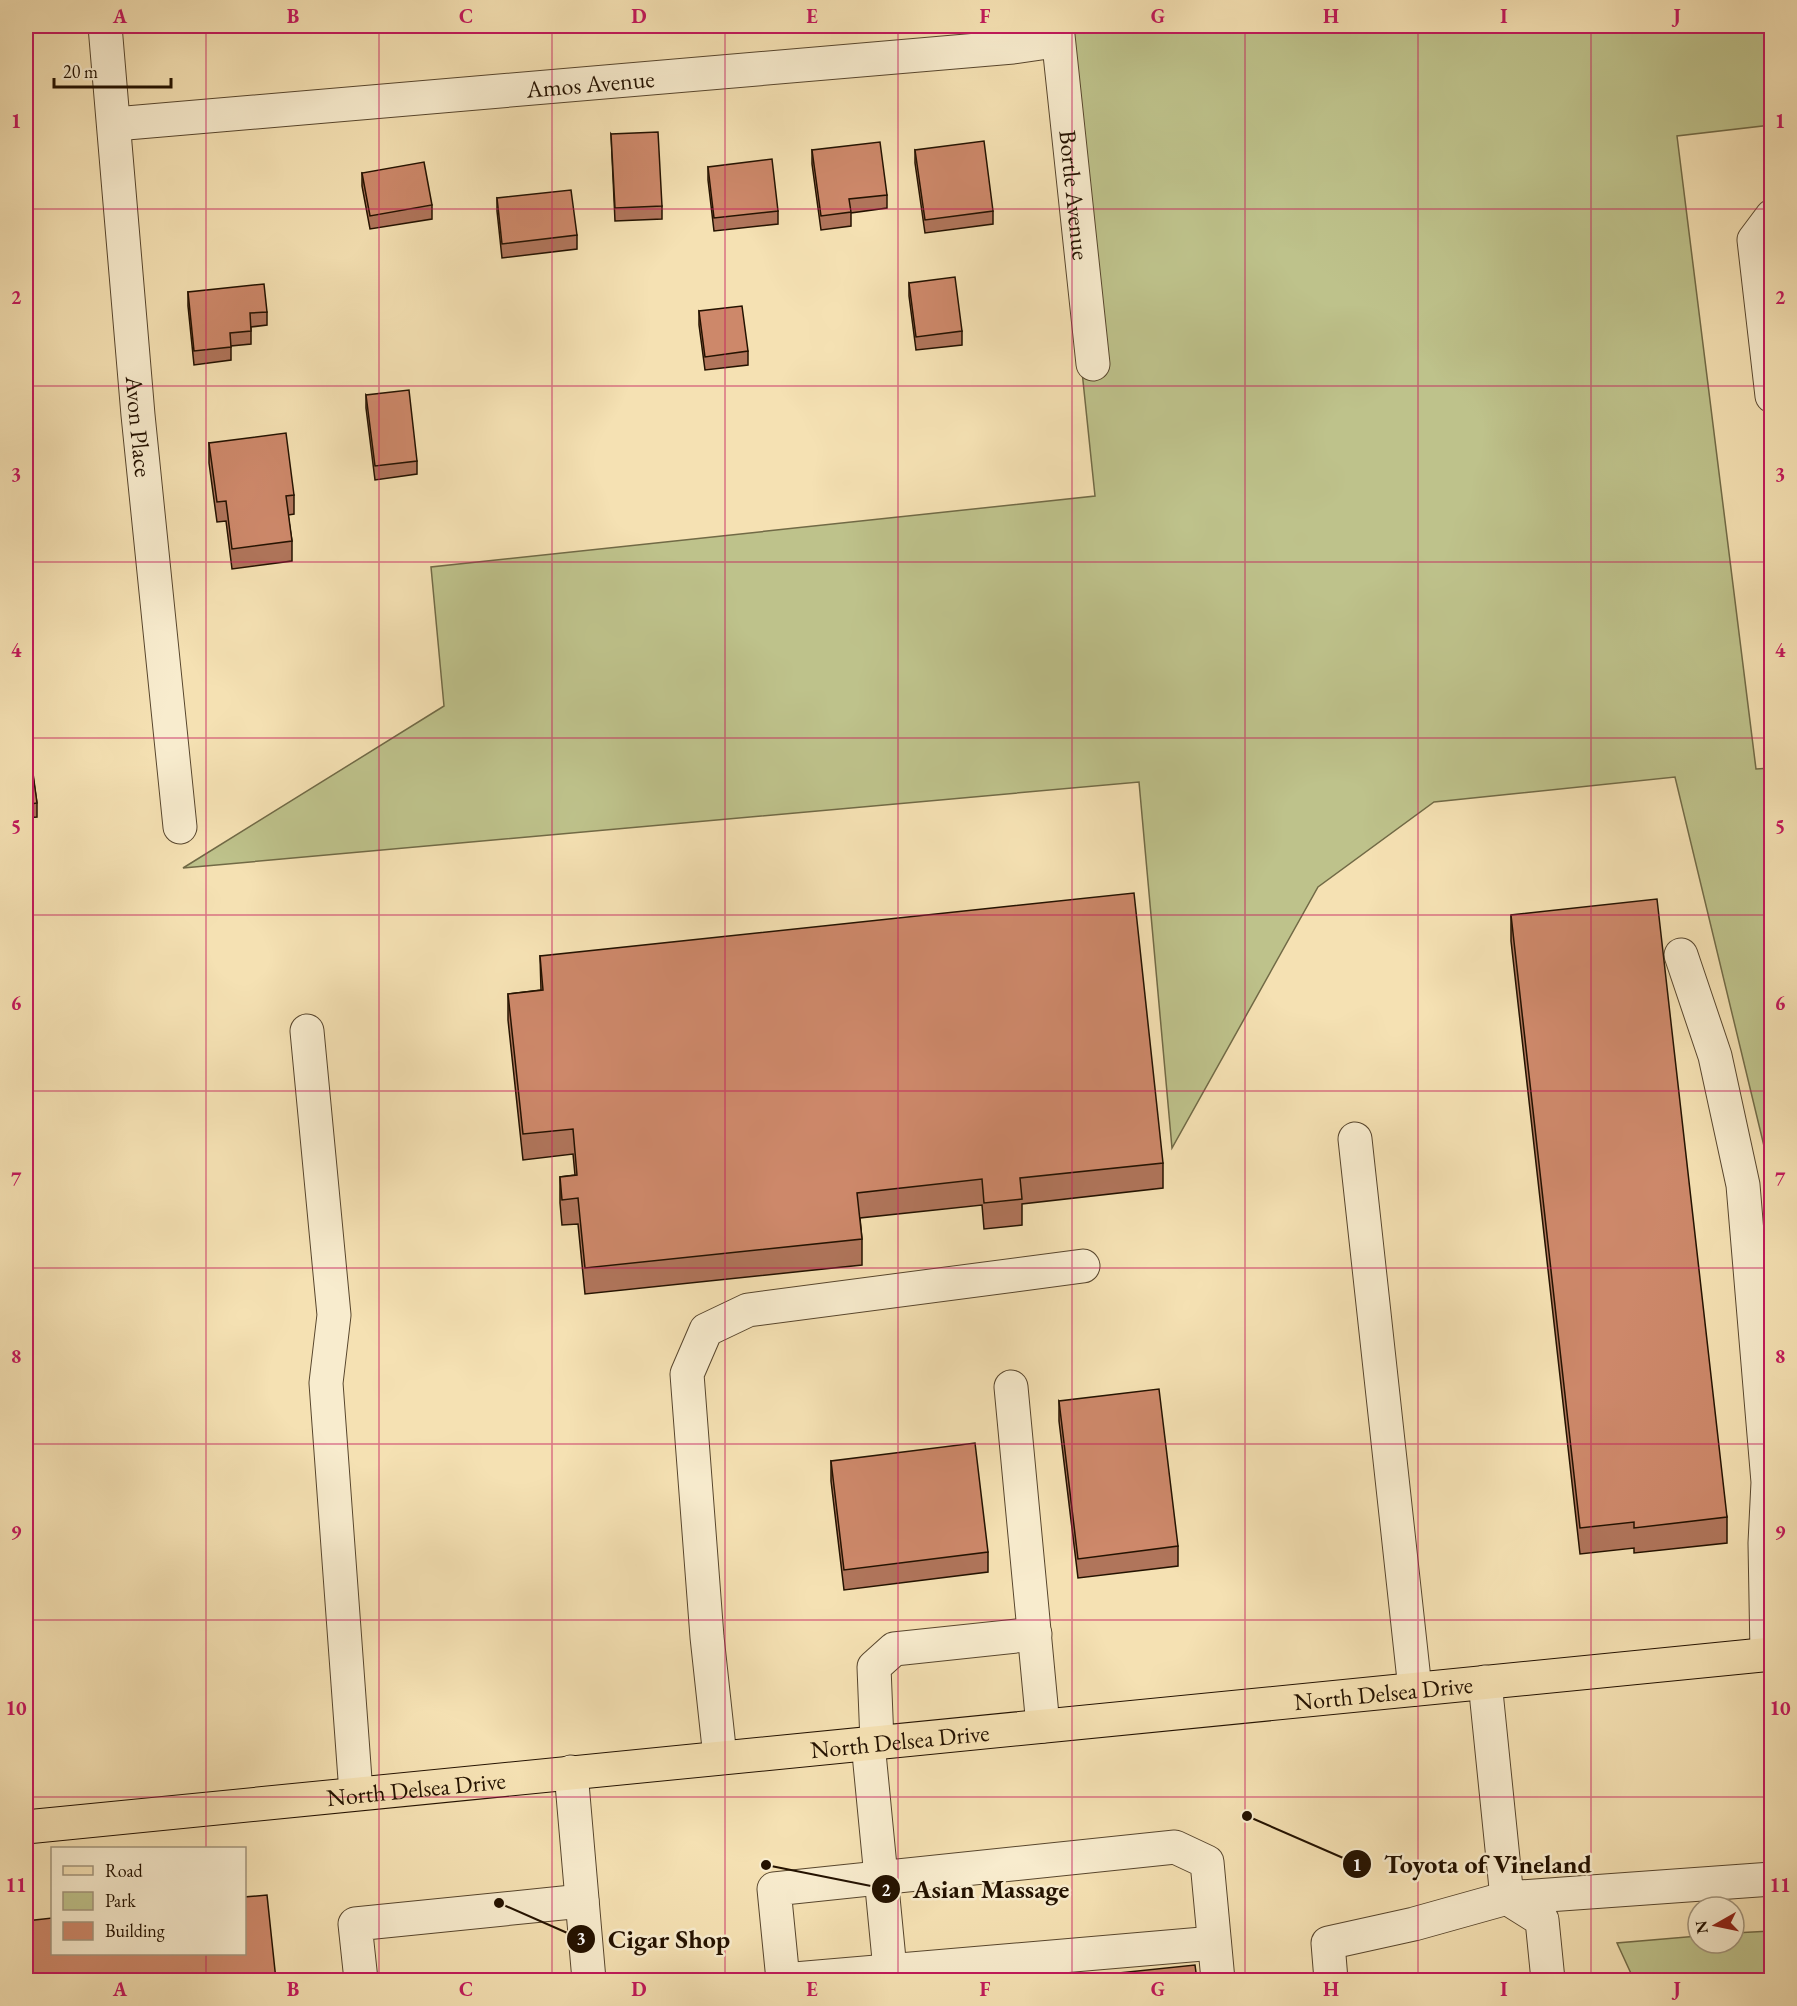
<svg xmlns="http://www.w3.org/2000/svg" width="1797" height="2006" font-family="'EB Garamond',serif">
	<rect width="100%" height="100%" fill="#f5e1b3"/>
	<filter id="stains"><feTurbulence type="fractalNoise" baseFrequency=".00333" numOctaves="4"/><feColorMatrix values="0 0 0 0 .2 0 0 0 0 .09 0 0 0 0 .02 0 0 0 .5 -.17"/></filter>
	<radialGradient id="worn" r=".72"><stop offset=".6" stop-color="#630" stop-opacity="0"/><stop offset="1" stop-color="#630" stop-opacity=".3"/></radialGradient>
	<path fill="#bec28b" stroke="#716a46" stroke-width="1.5" d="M1046 26H1771V125L1677 136 1756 769 1771 768V1175L1675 777 1434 802 1318 887 1172 1148 1139 782 183 868 444 706 431 567 1095 496Z
		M1771 1931V1980H1634L1617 1943 1698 1936V1943H1734V1933Z"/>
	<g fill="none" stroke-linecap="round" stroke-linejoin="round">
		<defs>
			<g id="minor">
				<path id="s1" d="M105 26 138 415 180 827"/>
				<path id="s2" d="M1057 26 1093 364"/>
				<path id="s3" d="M115 124 1013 47 1041 43 1057 26"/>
				<path d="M1772 216 1754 240 1772 396"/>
				<path d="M1681 955 1715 1056 1743 1185 1768 1482 1765 1543 1767 1655"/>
				<path d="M307 1031 334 1315 326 1383 356 1793"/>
				<path d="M1355 1139 1415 1689"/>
				<path d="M1011 1387 1043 1726"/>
				<path d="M1485 1682 1507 1898 1772 1879"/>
				<path d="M877 1742 874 1667 894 1649 1035 1634"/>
				<path d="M868 1743 891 1980"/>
				<path d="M720 1757 707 1637 687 1374 706 1330 748 1310 1083 1266"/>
				<path d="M571 1772 589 1980"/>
				<path d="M361 1980 355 1924 582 1901"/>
				<path d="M783 1980 774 1889 1175 1847 1207 1862 1218 1980"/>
				<path d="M783 1980 1214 1943"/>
				<path d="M1331 1980 1328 1943 1414 1924 1507 1898 1542 1920 1548 1980"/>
			</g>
			<g id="major">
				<path id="s4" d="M26 1827 1772 1654"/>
			</g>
		</defs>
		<use href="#minor" stroke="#58462d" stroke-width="35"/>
		<use href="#major" stroke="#241200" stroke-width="35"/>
		<use href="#minor" stroke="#f8ecce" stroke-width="33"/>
		<use href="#major" stroke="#f5e1b3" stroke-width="33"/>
	</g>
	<path fill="#b0755b" stroke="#241200" stroke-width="1.5" d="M611 134 662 206V219L615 221Z
		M812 150 887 195V208L851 213V226L821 230 812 164Z
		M915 150 993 211V224L925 233 915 163Z
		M708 167 778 211V224L714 231 708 180Z
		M362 173 432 205V219L370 229 362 186Z
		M497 198 577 235V249L502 258 497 211Z
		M909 283 962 331V345L916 350 909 296Z
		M188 292 267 312V325L251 327V344L231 346V360L194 365 188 306Z
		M699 311 748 351V365L705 370 699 325Z
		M366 395 417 461V474L375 480 366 408Z
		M209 443 294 495V514L288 515 292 541V561L232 569 226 521 217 522 209 463Z
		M26 729 37 803V817L26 818Z
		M1511 915 1727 1517V1543L1634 1553V1548L1580 1554 1511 941Z
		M540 956 1163 1163V1188L1022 1204V1225L984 1229 982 1205 860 1218 862 1239V1265L585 1294 578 1224 562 1225 560 1203V1177L575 1175 573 1154 523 1160 508 1020V994L541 990Z
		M1059 1401 1178 1546V1566L1078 1578 1059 1421Z
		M831 1461 988 1552V1572L844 1590 831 1481Z"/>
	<path fill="#cd886a" stroke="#241200" stroke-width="1.5" d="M658 132 662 206 615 208 611 134Z
		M984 141 993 211 925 220 915 150Z
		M880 142 887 195 849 199 851 212 821 216 812 150Z
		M772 159 778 211 714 218 708 167Z
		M424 162 432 205 370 216 362 173Z
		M571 190 577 235 502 244 497 198Z
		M955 277 962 331 916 337 909 283Z
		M264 284 267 312 250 313 251 331 230 333 231 347 194 351 188 292Z
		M742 306 748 351 705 357 699 311Z
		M409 390 417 461 375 466 366 395Z
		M286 433 294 495 286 496 292 541 232 549 226 501 217 502 209 443Z
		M26 729H27L37 803 26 805Z
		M1134 893 1163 1163 1020 1178 1022 1199 984 1203 982 1179 857 1193 862 1239 585 1268 578 1198 562 1200 560 1177 577 1175 573 1129 523 1134 508 994 543 990 540 956Z
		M1657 899 1727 1517 1634 1528V1522L1580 1528 1511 915Z
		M1159 1389 1178 1546 1078 1559 1059 1401Z
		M975 1443 988 1552 844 1570 831 1461Z
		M267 1895 276 1980H26V1921L52 1918V1953H244V1897Z
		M1195 1965 1197 1980H1051Z"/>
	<path fill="none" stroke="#c2185b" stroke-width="1.5" stroke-opacity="0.55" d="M206 26V1848M379 26V1980M552 26V1980M725 26V1980M898 26V1980M1072 26V1980M1245 26V1980M1418 26V1980M1591 26V1980M26 209H1772M26 386H1772M26 562H1772M26 738H1772M26 915H1772M26 1091H1772M26 1268H1772M26 1444H1772M26 1620H1772M26 1797H1772M206 1954V1980"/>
	<g text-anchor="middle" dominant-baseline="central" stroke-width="5" stroke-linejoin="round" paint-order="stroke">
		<g font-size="24" fill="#241200" stroke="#f8ecce">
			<text stroke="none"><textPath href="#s3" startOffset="477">Amos Avenue</textPath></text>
			<text stroke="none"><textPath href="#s2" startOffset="170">Bortle Avenue</textPath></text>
			<text stroke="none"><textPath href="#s1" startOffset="402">Avon Place</textPath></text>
			<text stroke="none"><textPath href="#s4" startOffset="1364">North Delsea Drive</textPath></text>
			<text stroke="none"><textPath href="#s4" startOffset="878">North Delsea Drive</textPath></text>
			<text stroke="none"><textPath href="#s4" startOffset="392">North Delsea Drive</textPath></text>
		</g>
	</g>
	<path fill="none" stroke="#241200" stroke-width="2" d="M1247 1816L1357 1864M766 1865L886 1889M499 1903L581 1939"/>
	<g fill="#241200" stroke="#f8ecce" stroke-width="2">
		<circle cx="1247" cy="1816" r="6"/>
		<circle cx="766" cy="1865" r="6"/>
		<circle cx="499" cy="1903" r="6"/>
		<circle cx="1357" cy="1864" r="15"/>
		<circle cx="886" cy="1889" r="15"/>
		<circle cx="581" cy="1939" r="15"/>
	</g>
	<g font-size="18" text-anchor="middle" font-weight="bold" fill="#fff">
		<text x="1357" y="1871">1</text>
		<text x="886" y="1896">2</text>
		<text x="581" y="1945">3</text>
	</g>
	<g font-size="26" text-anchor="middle" font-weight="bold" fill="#241200" stroke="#f8ecce" stroke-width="5" stroke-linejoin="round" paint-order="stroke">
		<text x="1488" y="1873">Toyota of Vineland</text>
		<text x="991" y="1898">Asian Massage</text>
		<text x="669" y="1948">Cigar Shop</text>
	</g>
	<rect width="1797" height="2006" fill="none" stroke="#f5e1b3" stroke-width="66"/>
	<rect x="51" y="1847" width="195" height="108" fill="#f8ecce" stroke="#a3957c" stroke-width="1.5"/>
	<rect x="63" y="1866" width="30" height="9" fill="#f5e1b3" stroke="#a3957c" stroke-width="1.5"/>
	<text x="105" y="1877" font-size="18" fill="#241200">Road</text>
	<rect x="63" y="1892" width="30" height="18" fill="#bec28b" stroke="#a3957c" stroke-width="1.5"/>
	<text x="105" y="1907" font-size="18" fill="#241200">Park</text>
	<rect x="63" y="1922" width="30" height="18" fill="#cd886a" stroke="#a3957c" stroke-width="1.5"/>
	<text x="105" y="1937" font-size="18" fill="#241200">Building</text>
	<g transform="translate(1716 1925) rotate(261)"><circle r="28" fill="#f8ecce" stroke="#a3957c" stroke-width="1.5"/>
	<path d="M0-4.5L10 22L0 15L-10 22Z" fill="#8f2418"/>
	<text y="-9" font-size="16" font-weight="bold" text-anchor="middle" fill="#241200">N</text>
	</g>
	<path d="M54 78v9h117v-9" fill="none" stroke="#241200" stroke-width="3"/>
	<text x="63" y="78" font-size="18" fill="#241200" stroke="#f8ecce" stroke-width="4.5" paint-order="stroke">20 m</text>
	<rect x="33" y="33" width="1731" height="1940" fill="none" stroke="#c2185b" stroke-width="2"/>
	<g font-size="20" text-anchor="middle" font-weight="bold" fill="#c2185b">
		<text x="120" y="23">A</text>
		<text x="293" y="23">B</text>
		<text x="466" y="23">C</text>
		<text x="639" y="23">D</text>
		<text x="812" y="23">E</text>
		<text x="985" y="23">F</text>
		<text x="1158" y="23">G</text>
		<text x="1331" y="23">H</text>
		<text x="1504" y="23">I</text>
		<text x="1677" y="23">J</text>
		<text x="16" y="128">1</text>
		<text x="1780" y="128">1</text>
		<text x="16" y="304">2</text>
		<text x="1780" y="304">2</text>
		<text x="16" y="481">3</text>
		<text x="1780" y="481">3</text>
		<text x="16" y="657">4</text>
		<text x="1780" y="657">4</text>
		<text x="16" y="833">5</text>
		<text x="1780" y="833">5</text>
		<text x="16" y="1010">6</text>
		<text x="1780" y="1010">6</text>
		<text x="16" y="1186">7</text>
		<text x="1780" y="1186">7</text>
		<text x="16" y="1363">8</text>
		<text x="1780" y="1363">8</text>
		<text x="16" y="1539">9</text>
		<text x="1780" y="1539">9</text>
		<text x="16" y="1715">10</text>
		<text x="1780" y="1715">10</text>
		<text x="16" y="1892">11</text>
		<text x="1780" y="1892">11</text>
		<text x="120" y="1996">A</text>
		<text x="293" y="1996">B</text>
		<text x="466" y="1996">C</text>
		<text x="639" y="1996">D</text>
		<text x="812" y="1996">E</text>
		<text x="985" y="1996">F</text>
		<text x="1158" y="1996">G</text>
		<text x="1331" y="1996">H</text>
		<text x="1504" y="1996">I</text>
		<text x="1677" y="1996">J</text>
	</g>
	<rect width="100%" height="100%" filter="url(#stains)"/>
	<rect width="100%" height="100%" fill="url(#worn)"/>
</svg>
